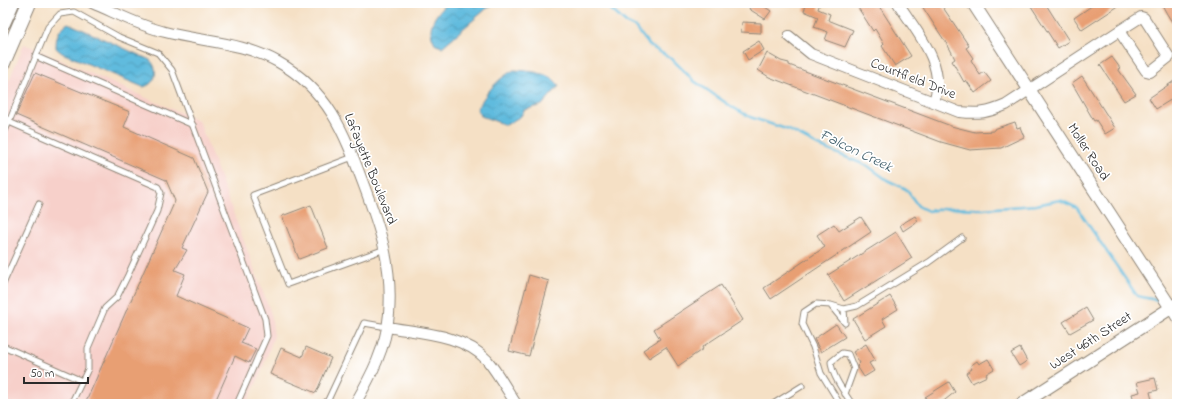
<svg xmlns="http://www.w3.org/2000/svg" width="1180" height="407" font-family="'Indie Flower',sans-serif">
	<defs>
		<pattern id="water-waves" width="16" height="10" patternUnits="userSpaceOnUse"><rect width="16" height="10" fill="#60bbde"/><path d="M0 5q4-4 8 0t8 0" fill="none" stroke="#4f98b4"/></pattern>
	</defs>
	<rect width="100%" height="100%" fill="#fff"/>
	<filter id="ink" filterUnits="userSpaceOnUse"><feTurbulence type="fractalNoise" baseFrequency=".025" numOctaves="2"/><feDisplacementMap in="SourceGraphic" scale="8" xChannelSelector="R" yChannelSelector="G"/><feConvolveMatrix kernelMatrix="1 2 1 2 8 2 1 2 1" color-interpolation-filters="sRGB"/></filter>
	<filter id="wash" filterUnits="userSpaceOnUse"><feTurbulence type="fractalNoise" baseFrequency=".012" numOctaves="4" result="noise"/><feDisplacementMap in="SourceGraphic" scale="16" xChannelSelector="R" yChannelSelector="G"/><feGaussianBlur stdDeviation="0.9" result="paint"/><feColorMatrix in="noise" values="0 0 0 0 0 0 0 0 0 0 0 0 0 0 0 0 0 1.4 0 .05"/><feComposite in="paint" operator="in"/></filter>
	<g filter="url(#wash)">
		<rect width="100%" height="100%" fill="#f5e0c5"/>
		<path fill="#f7d0ca" d="M24 44 199 121 271 314 274 336 259 378 246 404H3V95Z"/>
		<path fill="url(#water-waves)" stroke="#467384" d="M446 3H493L442 47 436 45C425 27 434 18 446 3Z
			M68 23 150 60C159 69 157 84 143 87L62 53 56 48C56 36 58 30 68 23Z
			M514 70C529 71 551 72 559 86L542 105 524 110 521 116 506 125 481 116 477 109C486 93 497 79 514 70Z"/>
		<g fill="none" stroke-linecap="round" stroke-linejoin="round">
			<path stroke="#60bbde" stroke-width="2.5" d="M604 3 626 23 636 28 650 46 672 59 694 81 732 107 750 117 789 130 821 147 868 166 887 180 906 189 918 206 928 211 948 208 983 209 1036 205 1060 200 1077 208 1137 296 1161 301"/>
		</g>
		<g id="blocks">
			<path fill="#e89f73" d="M752 3H759L771 11 765 19 749 9Z
				M807 3H820L818 9 830 14 828 20 853 30 845 47 825 40 828 32 814 27 818 17 804 11Z
				M855 3H877L911 56 895 66 882 46 884 44 875 29 873 31Z
				M920 3H940L969 46 966 48 973 58 971 60 980 75 984 72 991 81 975 93 966 80 964 82 952 61 955 59 950 49Z
				M1029 3H1045L1069 41 1058 48Z
				M1096 3H1123L1082 30 1074 18Z
				M1161 3H1177V30L1167 14Z
				M742 22 761 23V33L741 32Z
				M759 41 764 50 748 60 743 51Z
				M767 53 781 61 789 63V65L951 126 975 132 994 131V129L1015 122 1017 128 1020 127 1024 137 1001 148 970 150 941 142 769 77 758 70Z
				M1112 57 1120 68 1118 69 1136 94 1124 101 1100 65Z
				M35 73 130 112 124 127 194 158 208 192 182 248 187 250 175 270 185 274 176 296 248 328 241 343 256 349 249 363 235 356 214 404H85L175 201 166 180 16 115Z
				M1082 76 1115 128 1105 134 1096 120 1094 121 1072 83Z
				M1177 79V96L1156 109 1149 98Z
				M311 205 328 248 299 259 282 216Z
				M915 216 918 221 903 231 900 225Z
				M861 217 871 232 771 299 764 288 825 247 817 235 834 224 839 231Z
				M896 232 912 258 844 301 828 275Z
				M529 275 549 281 529 356 509 351Z
				M721 285 743 320 702 347 703 349 678 366 666 347 649 358 643 350 660 339 654 329Z
				M890 296 898 309 882 319 886 326 865 339 853 319Z
				M1086 308 1093 320 1070 333 1063 322Z
				M836 324 845 337 821 352 814 339Z
				M866 344 875 360 869 363 874 371 864 377 857 366 860 363 853 352Z
				M306 347 331 358 316 393 270 374 281 348 302 357Z
				M1020 348 1027 361 1019 366 1011 353Z
				M988 359 994 369 986 374 987 376 972 383 966 373 972 369 970 366 977 361 979 364Z
				M1155 378 1158 390 1150 392 1153 404H1135L1132 394 1140 392 1137 382Z
				M949 382 955 392 940 404H930L925 397Z"/>
		</g>
	</g>
	<g filter="url(#ink)">
		<use href="#blocks" fill-opacity="0" stroke="#908678" stroke-width="1"/>
		<g fill="none" stroke-linecap="round" stroke-linejoin="round">
			<defs>
				<path id="service" d="M35 56 193 125
					M9 122 48 27 60 14 74 12 119 37 158 53 172 70 265 319 267 336 237 404
					M3 135 9 122 158 187 161 193 157 211 128 275 117 297 105 308 88 348V369L71 404
					M353 157 253 195 288 284 385 249
					M3 284 39 204
					M831 306 845 323 844 309
					M3 346 82 381
					M845 394 854 369 848 354 842 353 831 362C832 376 844 392 852 404
					M324 404 328 400 364 323 387 327
					M773 404 802 386
					M840 404 821 373 813 347 802 324 804 312 816 304 831 305 844 309 857 306 929 262 962 238"/>
				<path id="minor" d="M92 3C116 13 140 26 165 32 203 42 243 42 278 62 328 90 344 132 363 183 380 228 393 265 389 314 386 348 371 376 355 404
					M898 3C917 33 947 64 934 102
					M1141 17 1144 18 1169 57 1150 72 1146 71 1119 31Z
					M789 36 811 54 959 112C980 114 987 113 1006 105L1119 31
					M1171 308 1177 318
					M387 327C420 333 463 334 487 360 498 373 507 390 516 404"/>
				<path id="tertiary" d="M973 3 1171 308
					M1022 404 1177 304"/>
				<path id="secondary" d="M3 23 12 3
					M3 63 29 3"/>
			</defs>
			<use href="#service" stroke="#908678" stroke-width="7"/>
			<use href="#minor" stroke="#908678" stroke-width="12"/>
			<use href="#tertiary" stroke="#908678" stroke-width="14"/>
			<use href="#secondary" stroke="#908678" stroke-width="16"/>
			<use href="#service" stroke="#fff" stroke-width="5"/>
			<use href="#minor" stroke="#fff" stroke-width="10"/>
			<use href="#tertiary" stroke="#fff" stroke-width="12"/>
			<use href="#secondary" stroke="#fff" stroke-width="14"/>
		</g>
	</g>
	<g text-anchor="middle" dominant-baseline="central" stroke-width="3.5" stroke-linejoin="round" paint-order="stroke">
		<g font-size="14" fill="#2b2b2b" stroke="#fff">
			<text transform="translate(913 79) rotate(21)">Courtfield Drive</text>
			<text transform="translate(1088 152) rotate(57)">Moller Road</text>
			<text transform="translate(370 169) rotate(68)">Lafayette Boulevard</text>
			<text transform="translate(1091 341) rotate(-33)">West 46th Street</text>
		</g>
		<g font-size="15" font-style="italic" fill="#3e5d6a" stroke="#fff">
			<text transform="translate(856 151) rotate(26)">Falcon Creek</text>
		</g>
	</g>
	<rect width="1180" height="407" fill="none" stroke="#fff" stroke-width="16"/>
	<path d="M24 377v6h64v-6" fill="none" stroke="#2b2b2b" stroke-width="2"/>
	<text x="30" y="377" font-size="12" fill="#2b2b2b" stroke="#ffffff" stroke-width="3" paint-order="stroke">50 m</text>
</svg>
